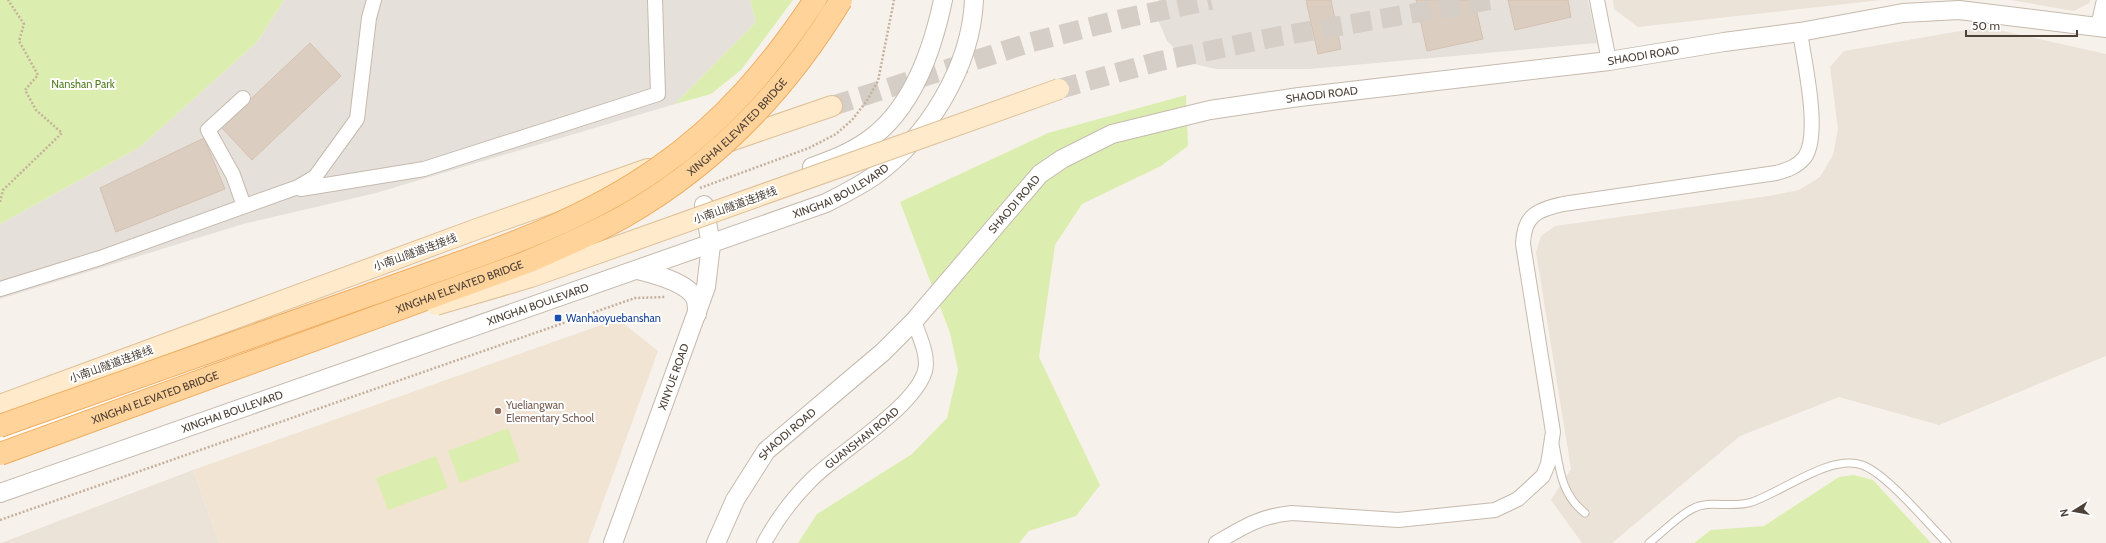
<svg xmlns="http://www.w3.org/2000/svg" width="2106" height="543" font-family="Cabin,'Noto Sans SC',sans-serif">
	<rect width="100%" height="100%" fill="#f6f1ea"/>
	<path fill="#ebe2d8" d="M1613 0H1881L1638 27 1614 9Z
		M2011 0H2090L2089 3 2074 11Z
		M1984 27 2106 54V356L1939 425 1839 397 1740 436 1612 543H1582L1551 500 1571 469 1536 252 1541 236 1555 226 1769 196 1799 190 1820 177 1833 155 1838 129 1830 67 1844 51Z
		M193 470 219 543H1Z"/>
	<path fill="#e6e0db" d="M284 0H750L756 22 675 104 376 193 243 224 0 299V224L140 147 257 42Z
		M1159 0H1588L1597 43 1309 69H1216L1190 63 1167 41 1159 22Z"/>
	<path fill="#f1e4d3" d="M618 319 658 351 588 543H219L193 470Z"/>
	<path fill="#dceeaf" d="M0 0H284L257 42 140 147 0 224Z
		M750 0H793L741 70 711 94 675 104 756 22Z
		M1186 95 1188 146 1161 166 1082 204 1055 245 1039 357 1100 485 1076 516 1029 531 1019 543H798L817 514 912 454 947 418 958 370 950 333 900 202 1048 133Z
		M508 428 520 461 460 483 448 451Z
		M436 456 448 488 388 510 376 478Z
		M1854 475 1873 480 1931 543H1694L1711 530 1764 526 1839 477Z"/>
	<path fill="#dccdc1" stroke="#d5c1b0" d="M1306 0H1331L1341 49 1318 54Z
		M1416 0H1474L1483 39 1427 51Z
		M1508 0H1568L1571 17 1515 30Z
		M310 43 341 76 252 160 221 127Z
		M204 138 225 189 116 232 100 188Z"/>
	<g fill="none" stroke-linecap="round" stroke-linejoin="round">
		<path stroke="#d4cec6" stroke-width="20" stroke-dasharray="20 10" stroke-linecap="butt" d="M1059 89 1160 61 1275 37 1491 0
			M832 106 1032 42 1126 18 1211 0"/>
		<defs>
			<path id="service" d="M1555 444C1560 472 1562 495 1585 513
				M1649 543C1663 532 1677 517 1692 509 1710 499 1731 509 1752 502 1782 492 1830 454 1862 465 1886 473 1928 524 1947 543"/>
			<g id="minor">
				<path d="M1597 0 1609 61"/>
				<path d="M2098 26 2104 0"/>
				<path d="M243 98 208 130 233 175 244 206"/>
				<path d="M301 189 424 169 658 94 655 0"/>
				<path d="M0 289 100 258 298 187 315 177 357 119 369 18 374 0"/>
				<path id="s1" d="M764 543C777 519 792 499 811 480 840 451 914 408 925 371 929 355 919 336 914 321"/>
				<path d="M1216 543C1243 527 1260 516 1292 513L1398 520 1495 510 1518 499 1543 476 1548 464 1553 432 1523 244C1524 215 1537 210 1563 204L1776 173C1787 170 1797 167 1805 157 1821 133 1804 61 1800 32"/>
			</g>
			<g id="tertiary">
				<path d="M812 167C831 160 850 153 867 141 912 110 932 52 943 0"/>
				<path d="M638 270C654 274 687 282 695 298 697 302 697 309 697 314"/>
				<path d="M0 441 197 371"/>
				<path id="s2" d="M0 493 826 203C842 195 859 186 874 176 928 137 971 67 974 0"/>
				<path id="s3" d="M613 543 706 287 711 245 704 205"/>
				<path id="s4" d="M716 543 735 500 766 451 883 352 914 321 1040 174 1062 159 1112 134 1210 110 1299 97 1609 61 1724 42 1800 32 1903 13 1959 10 2106 28"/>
			</g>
			<path id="secondary" d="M724 143 832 106
				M0 405 477 229 648 169"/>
		</defs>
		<use href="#service" stroke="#c6baae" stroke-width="9"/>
		<use href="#minor" stroke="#c6baae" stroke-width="16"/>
		<use href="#tertiary" stroke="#c6baae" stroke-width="20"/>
		<use href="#secondary" stroke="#dec098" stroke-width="22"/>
		<path stroke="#c6b09b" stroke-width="2.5" stroke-dasharray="2 2" stroke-linecap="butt" d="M700 188 809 148 836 134 852 120 866 102 878 81 894 0
			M0 202 3 190 62 133 36 110 25 90 38 75 19 41 24 24 8 0
			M0 520 635 298 666 297"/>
		<use href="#service" stroke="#fff" stroke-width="7"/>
		<use href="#minor" stroke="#fff" stroke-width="14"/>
		<use href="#tertiary" stroke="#fff" stroke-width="18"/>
		<use href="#secondary" stroke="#ffeacb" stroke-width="20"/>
		<defs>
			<path id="secondary-bridge" d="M436 305 531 277 1059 89"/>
			<g id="primary-bridge">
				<path d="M0 426C123 382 246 338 369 295 468 259 572 229 658 168 723 123 772 65 815 0"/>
				<path id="s5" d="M0 454 527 262C560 248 592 234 623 217 714 165 787 89 841 0"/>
			</g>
		</defs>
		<use href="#secondary-bridge" stroke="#dec098" stroke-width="22" stroke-linecap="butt"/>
		<use href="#primary-bridge" stroke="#f0ad5f" stroke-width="24" stroke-linecap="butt"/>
		<use href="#secondary-bridge" stroke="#ffeacb" stroke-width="20"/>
		<use href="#primary-bridge" stroke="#ffd39a" stroke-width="22"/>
	</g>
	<rect fill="#1a4fb4" stroke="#fff" stroke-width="1.5" x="554" y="314" width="8" height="8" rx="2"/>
	<circle fill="#8d6e63" stroke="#fff" stroke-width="1.5" cx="498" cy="411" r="4"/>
	<g text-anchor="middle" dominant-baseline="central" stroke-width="4" stroke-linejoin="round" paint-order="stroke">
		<g font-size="11" fill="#4c4037" stroke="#fff">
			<text stroke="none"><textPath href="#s4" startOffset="1116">SHAODI ROAD</textPath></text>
			<text stroke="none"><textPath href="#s4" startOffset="792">SHAODI ROAD</textPath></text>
			<text stroke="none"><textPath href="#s5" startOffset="813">XINGHAI ELEVATED BRIDGE</textPath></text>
			<text stroke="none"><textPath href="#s2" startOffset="894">XINGHAI BOULEVARD</textPath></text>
			<text stroke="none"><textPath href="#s4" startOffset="456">SHAODI ROAD</textPath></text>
			<text transform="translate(735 205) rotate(-20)">小南山隧道连接线</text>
			<text transform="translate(415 252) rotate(-20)">小南山隧道连接线</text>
			<text stroke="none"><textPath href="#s5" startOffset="489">XINGHAI ELEVATED BRIDGE</textPath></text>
			<text stroke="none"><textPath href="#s2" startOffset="570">XINGHAI BOULEVARD</textPath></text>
			<text transform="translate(111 364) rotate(-20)">小南山隧道连接线</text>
			<text stroke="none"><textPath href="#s3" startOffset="177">XINYUE ROAD</textPath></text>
			<text stroke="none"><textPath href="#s5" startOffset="165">XINGHAI ELEVATED BRIDGE</textPath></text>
			<text stroke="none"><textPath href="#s2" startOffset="246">XINGHAI BOULEVARD</textPath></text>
			<text stroke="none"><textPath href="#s4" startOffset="132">SHAODI ROAD</textPath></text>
			<text stroke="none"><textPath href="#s1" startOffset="145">GUANSHAN ROAD</textPath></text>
		</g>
		<g font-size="11" fill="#547f22" stroke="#fff">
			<text x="83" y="84">Nanshan Park</text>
		</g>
		<g font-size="11" fill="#164399" stroke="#fff" text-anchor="start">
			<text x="566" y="318">Wanhaoyuebanshan</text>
		</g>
		<g font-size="11" fill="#785e54" stroke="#fff" text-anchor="start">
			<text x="506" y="405">Yueliangwan<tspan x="506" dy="13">Elementary School</tspan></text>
		</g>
	</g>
	<g transform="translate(2074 511) rotate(259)" stroke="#ffffff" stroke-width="3" paint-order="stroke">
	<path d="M0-3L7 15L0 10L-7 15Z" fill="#4c4037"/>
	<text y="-6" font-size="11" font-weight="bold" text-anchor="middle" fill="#4c4037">N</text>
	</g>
	<path d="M1966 30v6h111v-6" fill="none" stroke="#4c4037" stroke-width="2"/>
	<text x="1972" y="30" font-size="12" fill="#4c4037" stroke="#ffffff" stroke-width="3" paint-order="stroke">50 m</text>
</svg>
